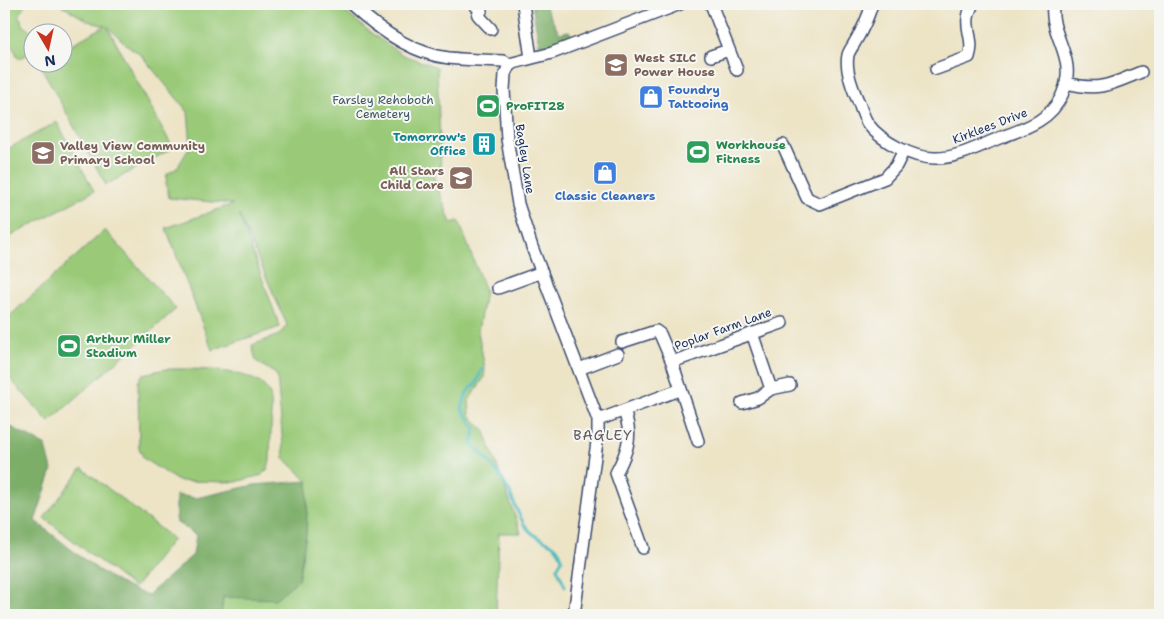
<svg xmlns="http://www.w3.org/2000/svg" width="1164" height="619" font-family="'Shantell Sans',sans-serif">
	<rect width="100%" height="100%" fill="#f6f6f2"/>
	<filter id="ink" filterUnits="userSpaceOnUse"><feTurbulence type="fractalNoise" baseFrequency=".02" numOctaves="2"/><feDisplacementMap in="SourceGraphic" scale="10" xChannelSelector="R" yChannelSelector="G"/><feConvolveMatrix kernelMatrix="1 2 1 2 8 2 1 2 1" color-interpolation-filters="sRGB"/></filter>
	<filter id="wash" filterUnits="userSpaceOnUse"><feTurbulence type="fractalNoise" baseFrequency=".0096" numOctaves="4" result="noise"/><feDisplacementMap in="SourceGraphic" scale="20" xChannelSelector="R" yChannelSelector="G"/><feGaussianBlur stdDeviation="1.12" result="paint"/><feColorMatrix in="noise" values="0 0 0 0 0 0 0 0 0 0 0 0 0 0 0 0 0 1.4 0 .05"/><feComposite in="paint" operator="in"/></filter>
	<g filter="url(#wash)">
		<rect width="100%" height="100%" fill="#ede4c6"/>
		<path fill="#9aca78" stroke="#5a7c6b" d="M4 4H26L19 16 24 26 33 32 32 52 19 59 4 31Z
			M59 4H335L375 36 403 55 437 67 441 170 433 175 451 223 459 221 485 291 478 331 485 369 484 378 469 400 470 415 485 432 521 533H499L496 615H221L223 597 239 596 298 580 306 534 308 481 284 458 277 375 256 361 252 345 279 335 287 325 239 215 280 327 212 350 166 228 233 204 169 198 166 183 167 174 177 168 191 145 188 112 141 55 127 45 107 26 173 148 106 185 39 63 62 62 63 49 105 26 88 21Z
			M57 122 94 191 4 240V151Z
			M105 230 176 309 49 422 4 372V321Z
			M166 369C190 369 261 367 270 395 273 406 270 447 270 461L267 470 262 475 236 482 178 481 144 459 139 448 138 382 143 374Z
			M82 468 173 539 134 588 44 518Z"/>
		<path fill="#7bae68" stroke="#4b6e63" d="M532 4H544L559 33 569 31 573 37 552 46 539 44Z
			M4 423 46 446 52 470 35 521C69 546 108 584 148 595L193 555 196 535 176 522V495L196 498 254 485 308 481 306 534 298 580 275 599 223 597 221 615H14L4 608Z"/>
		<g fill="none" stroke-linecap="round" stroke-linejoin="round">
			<path stroke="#4cbbc1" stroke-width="3" d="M482 369 476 384 467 392 462 409 475 428 472 445C488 458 500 474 510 493 515 505 519 518 527 528 539 544 558 538 562 560L557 568 565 586"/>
		</g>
	</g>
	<g filter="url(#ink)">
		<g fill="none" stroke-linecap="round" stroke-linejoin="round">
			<defs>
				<path id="minor" d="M351 4C377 28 413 54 449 58 467 60 486 60 504 61L509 66
					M474 4 481 11 478 15 491 29
					M523 4 531 58
					M711 4 737 70
					M872 4C868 18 863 29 855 42 853 46 849 51 848 55 845 69 853 90 859 103 861 109 864 118 868 124 881 141 912 158 934 158 957 159 981 145 1002 137 1026 128 1051 120 1062 95 1079 57 1049 38 1053 4
					M711 56 729 50
					M936 69 969 57C976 36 960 27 973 4
					M1067 83C1100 92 1111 84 1141 72
					M783 145 807 198 820 204 885 178 896 166 904 150
					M498 288 542 272
					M752 333 771 389
					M622 342 656 331 660 334 672 362
					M579 369 618 354
					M742 403 758 398 771 389 790 385
					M624 411C633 435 628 451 616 473L643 548
					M598 420 679 390
					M698 441 672 362 782 323
					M574 615 598 434V420L532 247 518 204 507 139 504 90 505 74 509 66 513 63 552 53 680 4"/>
			</defs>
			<use href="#minor" stroke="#3a4a6e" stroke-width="14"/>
			<use href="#minor" stroke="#fff" stroke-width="11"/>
		</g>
	</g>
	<defs>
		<symbol id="school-square" viewBox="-11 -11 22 22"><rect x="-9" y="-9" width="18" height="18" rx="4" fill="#8d6e63" stroke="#f6f6f2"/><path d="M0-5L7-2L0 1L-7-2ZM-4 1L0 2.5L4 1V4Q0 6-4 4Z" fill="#fff"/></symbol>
		<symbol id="shop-square" viewBox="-11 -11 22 22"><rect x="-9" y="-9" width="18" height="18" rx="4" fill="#3f7fe0" stroke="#f6f6f2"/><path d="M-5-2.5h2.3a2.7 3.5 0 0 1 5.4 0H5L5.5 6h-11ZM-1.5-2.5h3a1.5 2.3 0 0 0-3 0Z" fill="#fff"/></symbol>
		<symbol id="stadium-square" viewBox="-11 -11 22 22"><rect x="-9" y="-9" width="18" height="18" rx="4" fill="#2e9e5b" stroke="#f6f6f2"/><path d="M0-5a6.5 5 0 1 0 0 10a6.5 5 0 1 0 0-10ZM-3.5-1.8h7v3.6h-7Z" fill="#fff"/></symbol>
		<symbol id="building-square" viewBox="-11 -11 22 22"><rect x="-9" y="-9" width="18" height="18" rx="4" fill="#0f9aa8" stroke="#f6f6f2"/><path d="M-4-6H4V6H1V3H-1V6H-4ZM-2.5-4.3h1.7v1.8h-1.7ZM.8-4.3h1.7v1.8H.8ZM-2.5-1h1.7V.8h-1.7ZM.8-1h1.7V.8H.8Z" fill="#fff"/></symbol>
	</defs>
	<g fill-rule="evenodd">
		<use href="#school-square" x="602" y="51" width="28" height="28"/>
		<use href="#shop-square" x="637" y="83" width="28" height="28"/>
		<use href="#stadium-square" x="474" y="92" width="28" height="28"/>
		<use href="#building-square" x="470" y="130" width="28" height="28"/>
		<use href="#stadium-square" x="684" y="138" width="28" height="28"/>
		<use href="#school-square" x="29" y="139" width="28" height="28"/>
		<use href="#shop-square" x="591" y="159" width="28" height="28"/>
		<use href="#school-square" x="447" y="164" width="28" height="28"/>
		<use href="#stadium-square" x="55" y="332" width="28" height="28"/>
	</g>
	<g text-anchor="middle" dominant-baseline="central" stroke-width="4" stroke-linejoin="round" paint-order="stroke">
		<g font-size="12" font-weight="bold" fill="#785e54" stroke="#f6f6f2" text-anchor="start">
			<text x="634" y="58">West SILC<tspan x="634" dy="14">Power House</tspan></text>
			<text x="60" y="146">Valley View Community<tspan x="60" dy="14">Primary School</tspan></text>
			<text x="444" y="171" text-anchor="end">All Stars<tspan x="444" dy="14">Child Care</tspan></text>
		</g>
		<g font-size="12" font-weight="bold" fill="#366cbe" stroke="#f6f6f2" text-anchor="start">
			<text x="668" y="90">Foundry<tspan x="668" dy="14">Tattooing</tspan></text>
			<text x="605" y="196" text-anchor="middle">Classic Cleaners</text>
		</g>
		<g font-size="12" fill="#3b5664" stroke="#f6f6f2">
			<text x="383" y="100">Farsley Rehoboth<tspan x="383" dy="14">Cemetery</tspan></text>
		</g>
		<g font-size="12" font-weight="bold" fill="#27864d" stroke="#f6f6f2" text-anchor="start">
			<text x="506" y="106">ProFIT28</text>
			<text x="716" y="145">Workhouse<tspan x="716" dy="14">Fitness</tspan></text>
			<text x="86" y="339">Arthur Miller<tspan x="86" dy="14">Stadium</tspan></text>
		</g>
		<g font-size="12" fill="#1b2f5e" stroke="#f6f6f2">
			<text transform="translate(990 126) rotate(-21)">Kirklees Drive</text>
			<text transform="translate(525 159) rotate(81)">Bagley Lane</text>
			<text transform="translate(723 329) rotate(-20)">Poplar Farm Lane</text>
		</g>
		<g font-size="12" font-weight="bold" fill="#0d838f" stroke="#f6f6f2" text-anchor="end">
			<text x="466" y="137">Tomorrow's<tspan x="466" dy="14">Office</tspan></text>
		</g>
		<g font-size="14" letter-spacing="1" fill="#5c5862" stroke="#f6f6f2">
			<text x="603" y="435">BAGLEY</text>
		</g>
	</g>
	<rect width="1164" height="619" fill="none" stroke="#f6f6f2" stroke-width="20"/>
	<g transform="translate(48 48) rotate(171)"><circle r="24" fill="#f6f6f2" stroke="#9ea6b7"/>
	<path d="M0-4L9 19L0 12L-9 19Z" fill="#c8321e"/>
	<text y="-8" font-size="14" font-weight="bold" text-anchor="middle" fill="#1b2f5e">N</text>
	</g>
</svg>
